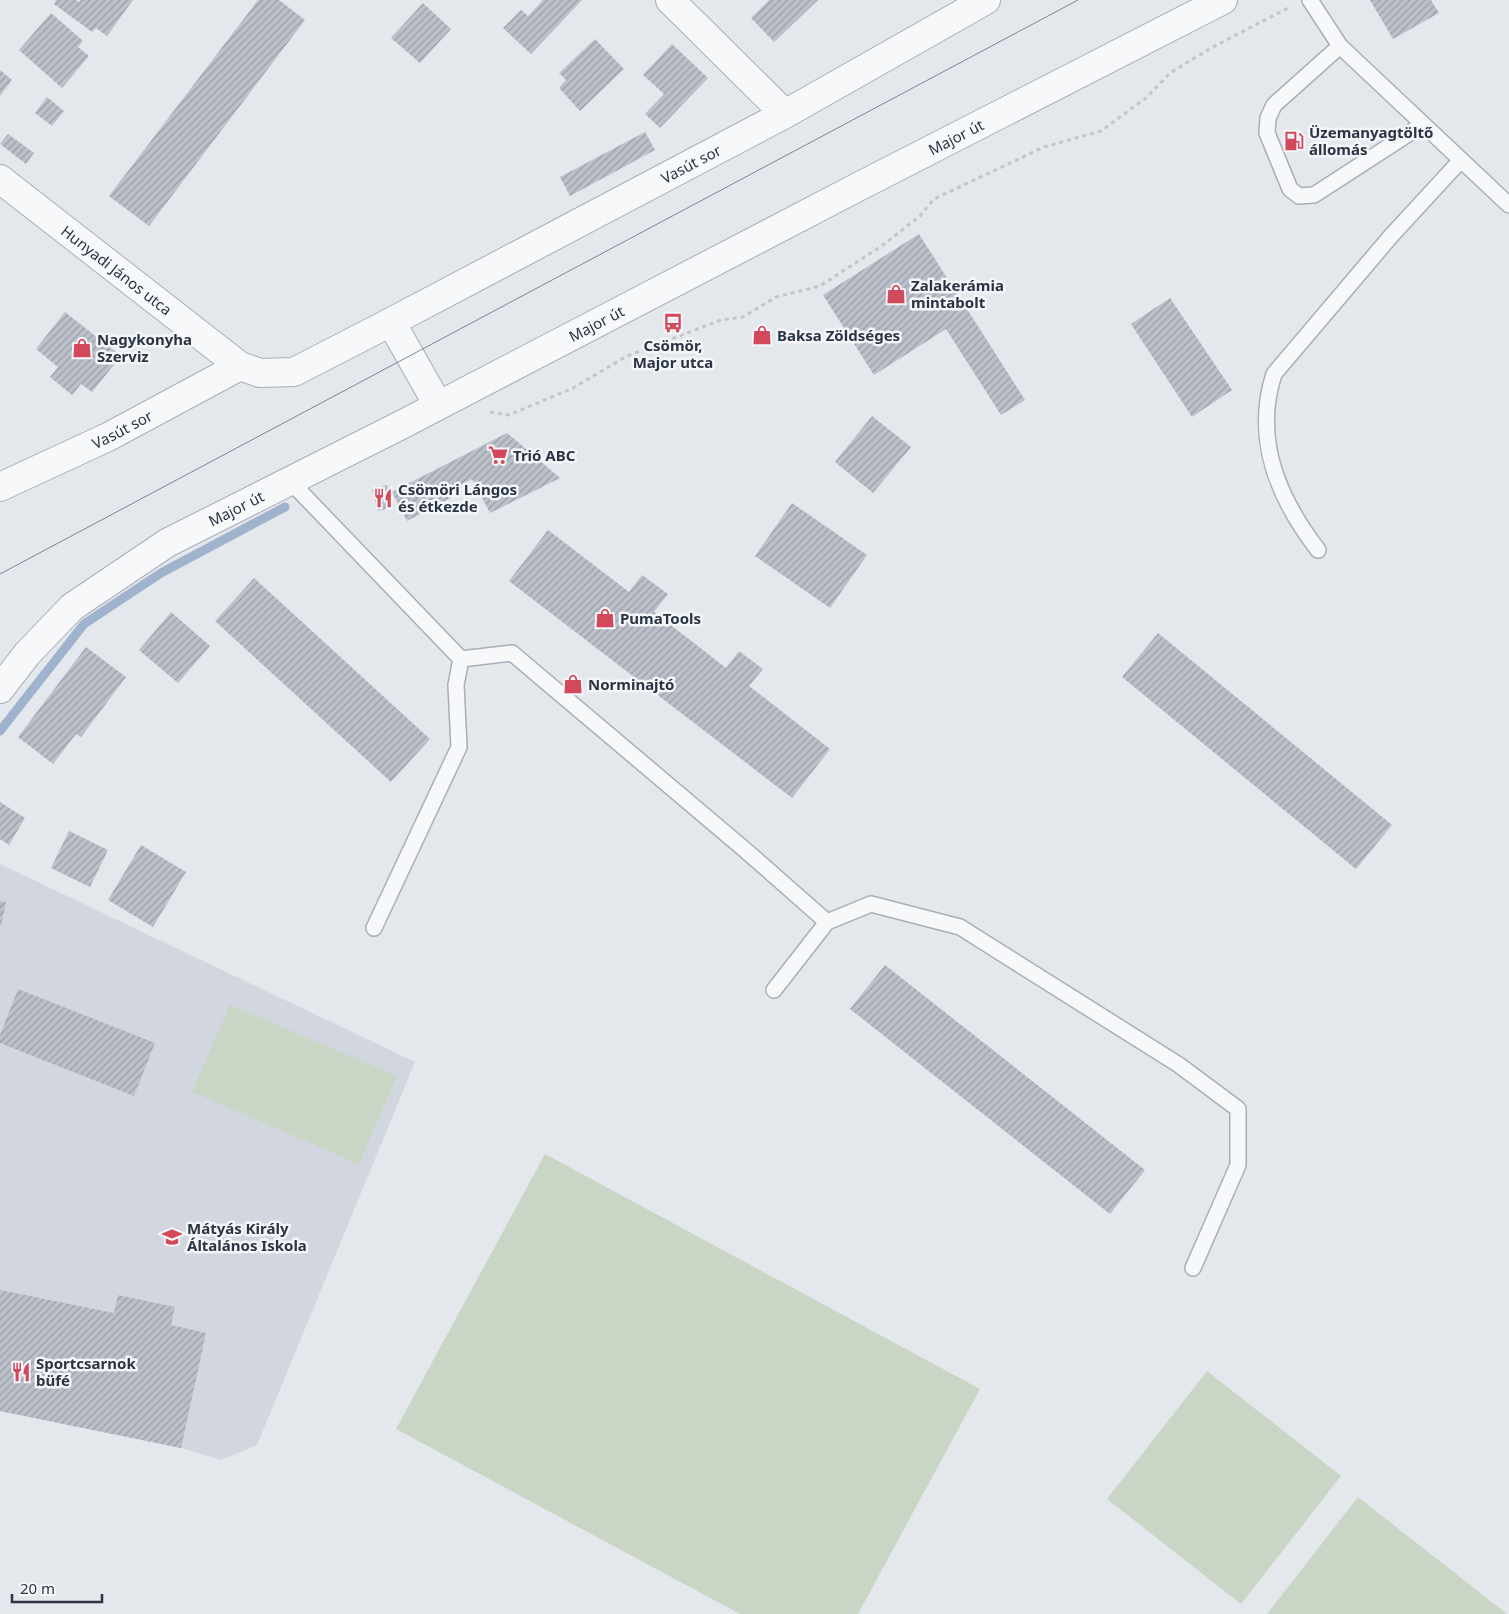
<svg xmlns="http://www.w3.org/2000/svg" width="1509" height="1614" font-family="'Noto Sans',sans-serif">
	<defs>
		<pattern id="building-hatch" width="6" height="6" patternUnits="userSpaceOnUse" patternTransform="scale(1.25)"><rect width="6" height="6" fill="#bbc0ca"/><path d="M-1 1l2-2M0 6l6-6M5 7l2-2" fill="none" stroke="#989da6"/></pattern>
	</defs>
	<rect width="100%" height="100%" fill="#e4e7ec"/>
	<path fill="#d2d6de" d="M0 864 415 1062 257 1445 221 1460 181 1448 0 1411Z"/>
	<path fill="#c9d6c5" d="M230 1005 397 1076 359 1164 192 1092Z
		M545 1154 980 1389 858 1614H740L396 1429Z
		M1207 1371 1341 1476 1241 1604 1107 1499Z
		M1358 1497 1507 1614H1267Z"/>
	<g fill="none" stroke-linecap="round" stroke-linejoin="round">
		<path stroke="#9fb4cc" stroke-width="9" d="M0 731 84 624 161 573 285 507"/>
	</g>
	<path fill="url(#building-hatch)" d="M56 0H76L79 2 81 0H133L107 36 96 28 92 32 54 4Z
		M258 0H279L305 20 149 226 109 196Z
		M543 0H582L531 54 503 28 521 10 528 16Z
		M769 0H818L774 42 751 18Z
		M1370 0H1431L1439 13 1393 39Z
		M423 3 451 29 420 63 391 38Z
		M51 13 83 41 78 47 89 56 62 88 19 50Z
		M595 39 624 69 580 111 559 88 566 80 559 73Z
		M672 44 708 78 660 128 645 114 664 94 643 75Z
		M0 70 12 80 0 96Z
		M47 97 64 111 52 126 35 113Z
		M645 132 655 150 570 196 560 177Z
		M8 134 34 153 26 164 0 144Z
		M919 234 1025 400 1001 415 946 329 874 375 823 295Z
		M1170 298 1232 390 1192 417 1131 324Z
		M65 312 121 356 92 392 81 384 72 395 50 377 58 367 36 349Z
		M872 416 911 447 873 493 835 462Z
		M507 433 560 478 490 513 472 479 449 491 452 497 407 521 392 492Z
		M387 485 393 507 378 511 372 490Z
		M792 503 867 555 830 608 755 556Z
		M548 530 629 592 642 575 668 594 654 612 726 668 739 651 763 669 749 686 830 749 792 798 509 581Z
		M254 578 430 739 391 782 215 621Z
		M171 612 210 646 178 683 139 650Z
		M1158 633 1392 825 1356 869 1122 677Z
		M86 647 126 677 81 737 76 734 53 764 18 737Z
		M0 802 25 818 9 845 0 839Z
		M69 831 108 850 90 887 51 868Z
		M141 845 186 872 153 927 108 900Z
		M0 901 6 902 1 925H0Z
		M885 965 1145 1170 1110 1214 850 1009Z
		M18 989 155 1043 134 1096 0 1043V1035Z
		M0 1290 114 1313 118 1295 175 1307 171 1325 206 1333 181 1448 0 1411Z"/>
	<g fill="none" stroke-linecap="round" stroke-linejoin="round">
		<defs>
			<path id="service" d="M1310 0 1340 46 1509 205
				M1340 46 1274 105 1268 118 1267 133 1290 189 1299 196 1314 195 1422 125
				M289 480 461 659 512 653 744 849 827 922 871 904 960 927 1179 1065 1238 1109V1165L1193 1268
				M1318 550C1278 498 1253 439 1274 374L1391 236 1461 160
				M374 928 459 747 456 685 461 659
				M774 990 827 922"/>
			<g id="minor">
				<path d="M670 0 785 114"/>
				<path id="s1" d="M0 179 240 366 260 373 294 372 391 322 438 405"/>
				<path id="s2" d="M391 322 785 114 986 0"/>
				<path id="s3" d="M0 487 108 437 240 366"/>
			</g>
			<g id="tertiary">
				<path id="s4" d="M0 689 27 654 72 607 167 543 405 423 856 188 1223 0"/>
			</g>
		</defs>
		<use href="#service" stroke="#a9aeb7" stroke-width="18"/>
		<use href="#minor" stroke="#a9aeb7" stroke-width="30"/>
		<use href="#tertiary" stroke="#a9aeb7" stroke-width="30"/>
		<path stroke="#c2c5cb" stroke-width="3" stroke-dasharray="4 4" stroke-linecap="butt" d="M490 412 509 415 573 388 627 356 721 320 743 317 776 297 820 286 883 245 920 216 934 199 1044 147 1101 131 1146 98 1170 73 1211 48 1290 7"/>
		<use href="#service" stroke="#f7f8fa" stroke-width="15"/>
		<use href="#minor" stroke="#f7f8fa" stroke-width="28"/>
		<use href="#tertiary" stroke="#f7f8fa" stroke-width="28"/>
		<path stroke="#7d8696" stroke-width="1" d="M0 574 1078 0"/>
	</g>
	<defs>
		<symbol id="fuel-bare" viewBox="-9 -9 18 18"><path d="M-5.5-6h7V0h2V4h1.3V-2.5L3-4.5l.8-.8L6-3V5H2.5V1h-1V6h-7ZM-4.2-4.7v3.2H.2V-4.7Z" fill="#d1495b" stroke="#f4f6f9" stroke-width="2.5" paint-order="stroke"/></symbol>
		<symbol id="shop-bare" viewBox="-9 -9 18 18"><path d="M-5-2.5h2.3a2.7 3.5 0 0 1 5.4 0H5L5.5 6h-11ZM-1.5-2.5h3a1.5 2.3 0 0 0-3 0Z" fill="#d1495b" stroke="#f4f6f9" stroke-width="2.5" paint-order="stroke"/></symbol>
		<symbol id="bus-bare" viewBox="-9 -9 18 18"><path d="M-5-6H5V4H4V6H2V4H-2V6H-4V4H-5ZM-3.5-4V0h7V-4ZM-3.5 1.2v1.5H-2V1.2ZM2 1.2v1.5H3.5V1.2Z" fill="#d1495b" stroke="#f4f6f9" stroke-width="2.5" paint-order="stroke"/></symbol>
		<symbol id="supermarket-bare" viewBox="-9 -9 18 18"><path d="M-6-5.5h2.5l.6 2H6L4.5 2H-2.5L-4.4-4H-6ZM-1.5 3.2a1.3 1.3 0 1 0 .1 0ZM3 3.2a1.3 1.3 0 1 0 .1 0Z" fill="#d1495b" stroke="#f4f6f9" stroke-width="2.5" paint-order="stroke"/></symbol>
		<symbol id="restaurant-bare" viewBox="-9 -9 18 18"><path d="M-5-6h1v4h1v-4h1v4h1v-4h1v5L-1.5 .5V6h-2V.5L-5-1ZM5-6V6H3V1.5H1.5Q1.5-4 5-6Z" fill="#d1495b" stroke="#f4f6f9" stroke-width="2.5" paint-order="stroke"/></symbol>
		<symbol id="school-bare" viewBox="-9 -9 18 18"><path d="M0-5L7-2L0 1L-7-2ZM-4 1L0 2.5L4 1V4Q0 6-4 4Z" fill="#d1495b" stroke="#f4f6f9" stroke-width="2.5" paint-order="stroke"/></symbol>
	</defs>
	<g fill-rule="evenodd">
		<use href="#fuel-bare" x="1280" y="127" width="28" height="28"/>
		<use href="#shop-bare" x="882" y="280" width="28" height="28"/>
		<use href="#bus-bare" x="659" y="309" width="28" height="28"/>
		<use href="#shop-bare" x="748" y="321" width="28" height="28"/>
		<use href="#shop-bare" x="68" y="334" width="28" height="28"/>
		<use href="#supermarket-bare" x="484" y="441" width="28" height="28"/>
		<use href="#restaurant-bare" x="369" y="484" width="28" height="28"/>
		<use href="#shop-bare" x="591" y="604" width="28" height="28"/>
		<use href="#shop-bare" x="559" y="670" width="28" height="28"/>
		<use href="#school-bare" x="158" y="1223" width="28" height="28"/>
		<use href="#restaurant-bare" x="7" y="1358" width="28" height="28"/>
	</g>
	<g text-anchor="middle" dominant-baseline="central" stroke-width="5" stroke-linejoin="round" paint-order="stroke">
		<g font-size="15" font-weight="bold" fill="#2b3445" stroke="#f4f6f9" text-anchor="start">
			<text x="1309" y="132">Üzemanyagtöltő<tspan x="1309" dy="17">állomás</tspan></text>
			<text x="911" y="285">Zalakerámia<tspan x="911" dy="17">mintabolt</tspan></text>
			<text x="777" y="335">Baksa Zöldséges</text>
			<text x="97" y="339">Nagykonyha<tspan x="97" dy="17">Szerviz</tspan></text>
			<text x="673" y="345" text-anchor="middle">Csömör,<tspan x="673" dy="17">Major utca</tspan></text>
			<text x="513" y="455">Trió ABC</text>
			<text x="398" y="489">Csömöri Lángos<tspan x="398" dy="17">és étkezde</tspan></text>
			<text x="620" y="618">PumaTools</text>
			<text x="588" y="684">Norminajtó</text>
			<text x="187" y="1228">Mátyás Király<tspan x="187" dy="17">Általános Iskola</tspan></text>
			<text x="36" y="1363">Sportcsarnok<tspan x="36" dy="17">büfé</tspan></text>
		</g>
		<g font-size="15" fill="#2b3445" stroke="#f4f6f9">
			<text stroke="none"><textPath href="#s4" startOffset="1111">Major út</textPath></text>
			<text stroke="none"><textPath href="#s2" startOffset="339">Vasút sor</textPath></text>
			<text stroke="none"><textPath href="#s1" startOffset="148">Hunyadi János utca</textPath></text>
			<text stroke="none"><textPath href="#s4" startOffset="706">Major út</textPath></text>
			<text stroke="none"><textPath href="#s3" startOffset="135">Vasút sor</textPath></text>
			<text stroke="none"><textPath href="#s4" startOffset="301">Major út</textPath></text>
		</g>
	</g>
	<path d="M12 1594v8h90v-8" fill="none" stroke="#2b3445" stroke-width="2.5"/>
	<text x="20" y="1594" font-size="15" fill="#2b3445" stroke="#f4f6f9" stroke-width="4" paint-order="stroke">20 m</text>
</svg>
